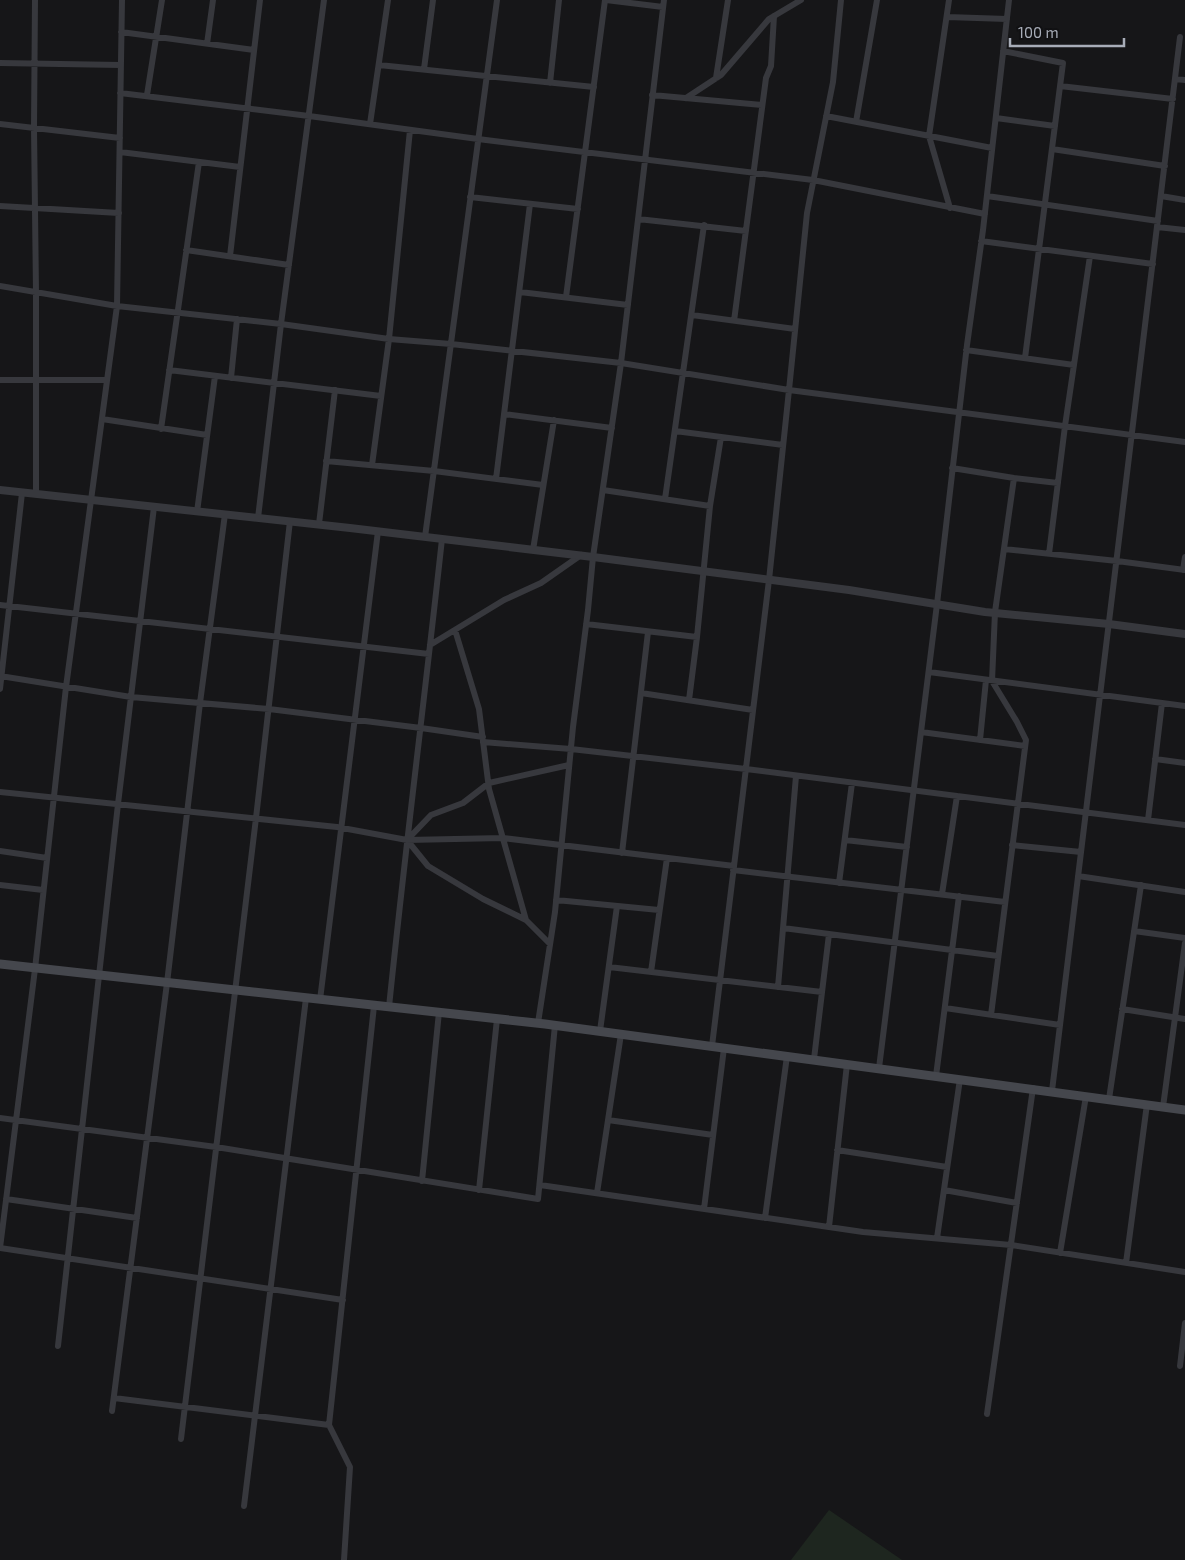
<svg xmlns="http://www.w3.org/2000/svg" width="1185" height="1560" font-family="'Exo 2',sans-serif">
	<rect width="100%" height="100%" fill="#161618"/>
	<path fill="#1e261f" d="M829 1510 902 1560H791Z"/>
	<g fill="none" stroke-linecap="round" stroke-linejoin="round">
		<path stroke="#37383d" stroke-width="6" d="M35 0 34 128 36 292V494
			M606 0 663 7
			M949 0 929 136 950 208
			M947 17 1007 19
			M121 32 254 50
			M207 44 213 0
			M1003 51 1063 63 1025 358
			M0 63 121 65
			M379 65 594 87
			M424 69 433 0
			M716 78 728 0
			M1175 79 1185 80
			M550 83 559 0
			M1060 86 1173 99
			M120 93 309 116 478 139 813 180 985 214
			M147 95 162 0
			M652 95 762 105
			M686 98 721 75 769 19 801 0
			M826 116 992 148
			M996 118 1055 126
			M856 122 877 0
			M0 124 120 138
			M370 124 388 0
			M1052 149 1165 166
			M120 152 240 167
			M987 196 1158 221
			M1161 196 1185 200
			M470 197 578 209
			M0 206 119 213
			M638 219 746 231
			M1157 227 1185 230
			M981 241 1153 264
			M186 250 289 265
			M230 256 260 0
			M0 286 117 306 281 324 389 339 451 344 621 363 789 390 1185 442
			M520 292 628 305
			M566 297 605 0
			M692 315 795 329
			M734 321 766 78 771 66 774 16
			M966 350 1074 365
			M169 370 381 396
			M231 378 237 319
			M0 380H107
			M504 414 612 428
			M102 419 207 435
			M161 429 199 162
			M675 431 783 445
			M326 461 434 471 543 485
			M372 465 389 339 410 130
			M952 468 1014 478 1058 483
			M496 479 530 204
			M603 490 710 506
			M665 499 704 225
			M197 512 215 376
			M258 518 281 324 324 0
			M319 524 335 390
			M425 537 497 0
			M1004 549 1117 561 1185 570
			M533 550 554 420
			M1049 554 1065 426 1090 256
			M1185 557 1183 570 1185 568
			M0 605 429 654
			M586 624 697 637
			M455 630 479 709 489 789 526 920 550 944
			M430 645 504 600 541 583 581 555
			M929 672 1185 706
			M0 676 131 697 269 709 421 728 483 737
			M0 689 22 493
			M641 693 753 710
			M689 700 697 637 710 506 721 437
			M921 732 1025 746
			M980 740 986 680
			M483 742 571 749 746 769 1185 825
			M1155 759 1185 763
			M0 792 337 827 407 840 503 838 734 866
			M1148 820 1162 703
			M845 840 907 847
			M1012 845 1081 852
			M0 851 47 858
			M622 853 648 632
			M733 870 1005 902
			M1078 876 1185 892
			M839 883 852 783
			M0 885 43 890
			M942 894 957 796
			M556 900 659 910
			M526 920 483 899 428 866 407 840 431 815 463 803 489 783 569 765
			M783 928 998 956
			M1134 931 1185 938
			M609 967 822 992
			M651 972 667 858
			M778 987 796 776
			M320 1000 378 531
			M389 1007C405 851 425 695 442 539
			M945 1008 1060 1025
			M1122 1009 1185 1019
			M991 1015 1026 740 1017 722 992 681 995 612 1014 478
			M538 1023 555 912 573 727 588 610 593 557 621 363 664 0
			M600 1031 617 906
			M712 1046 769 580 789 390 807 213 833 82 841 0
			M814 1059 829 934
			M879 1068 937 604 967 345 983 230 1009 0
			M936 1076 959 896
			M1052 1091 1180 37
			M1109 1099 1141 885
			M1163 1107 1185 943
			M0 1118 216 1147 538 1199 555 1025
			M608 1120 713 1135
			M837 1150 947 1167
			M422 1181 439 1012
			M540 1185 863 1232 1011 1245 1185 1272
			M479 1190 497 1019
			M944 1190 1017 1203
			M597 1193 621 1034
			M6 1199 137 1218
			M704 1209 724 1048
			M765 1218 787 1056
			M829 1227 847 1064
			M937 1238 960 1079
			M0 1248 35 969 66 687 117 306 122 0
			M0 1248 343 1300
			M1060 1253 1086 1096
			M1126 1263 1147 1104
			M58 1346 118 804 154 507
			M1180 1366 1185 1323
			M114 1398 329 1425
			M112 1411 167 983 200 703 225 514
			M987 1414 1033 1088
			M181 1439 256 818 290 521
			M244 1506 306 998
			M344 1560 350 1467 329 1425 374 1006"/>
		<path stroke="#37383d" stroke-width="8" d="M0 490 350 528 593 557 849 590 985 612 1109 624 1185 634"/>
		<path stroke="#45474d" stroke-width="9" d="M0 964 545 1024 1185 1110"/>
	</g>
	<path d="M1010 38v8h114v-8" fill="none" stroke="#a8adb8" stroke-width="2.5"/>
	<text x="1018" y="38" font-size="15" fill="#a8adb8" stroke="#111113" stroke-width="4" paint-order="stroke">100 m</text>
</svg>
